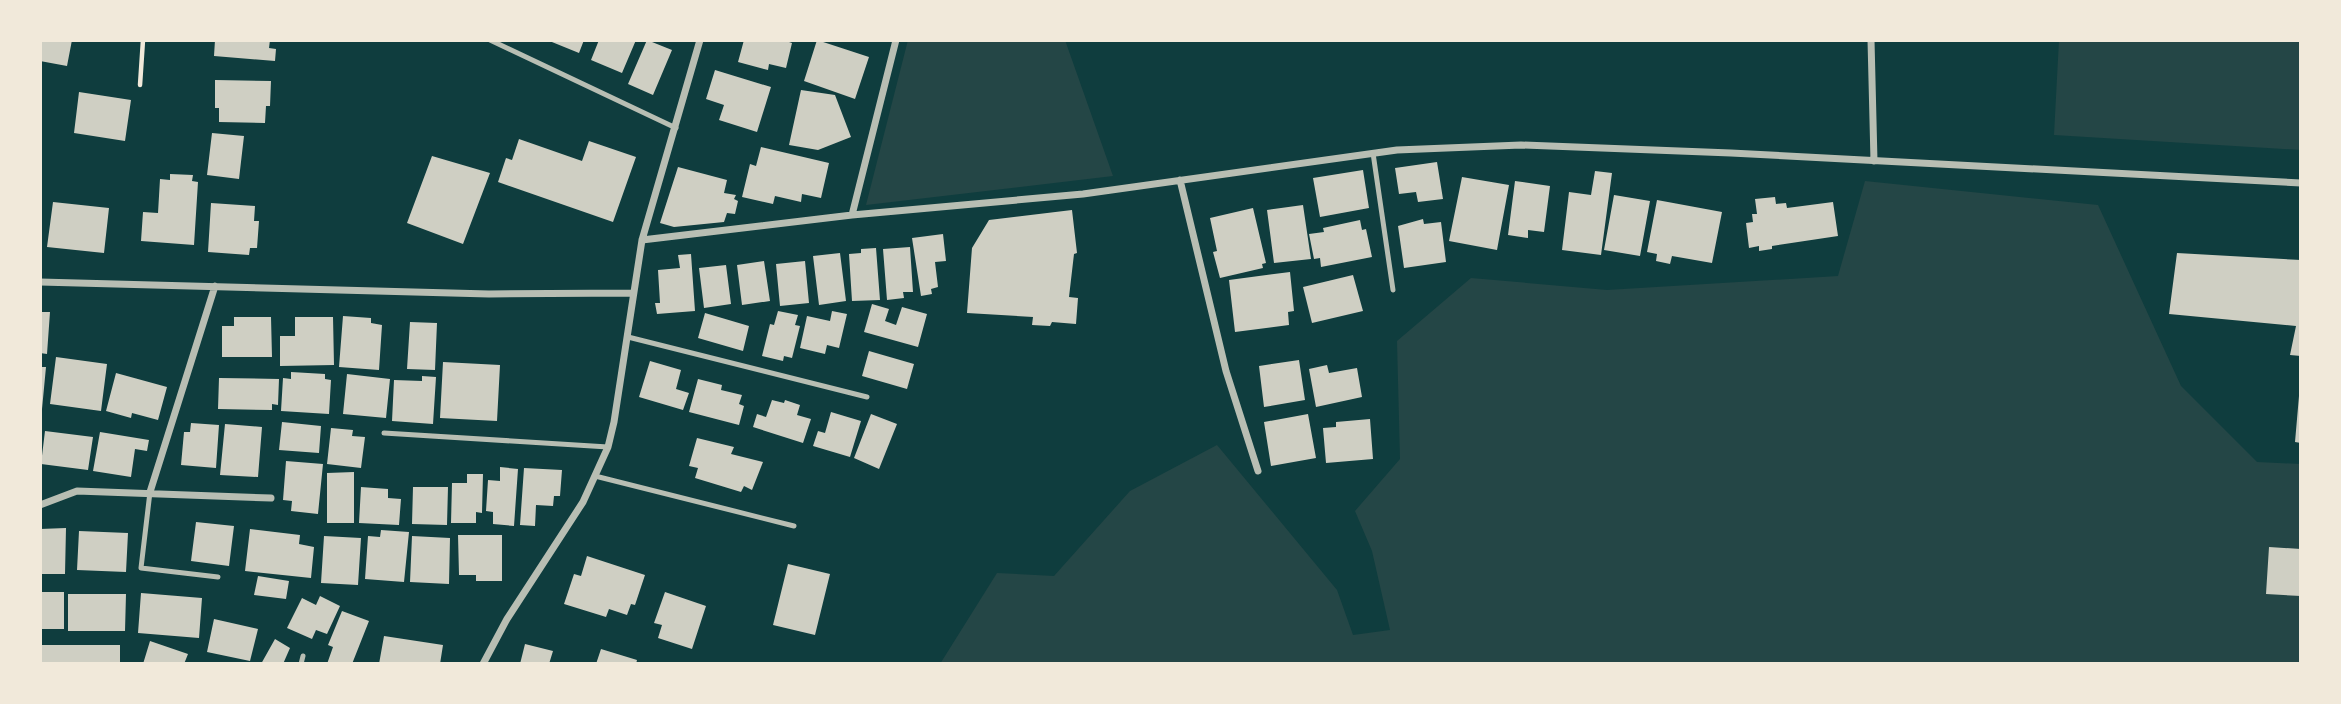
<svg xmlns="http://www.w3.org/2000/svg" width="2341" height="704" font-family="'Golos Text',sans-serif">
	<rect width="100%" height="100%" fill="#0f3d3e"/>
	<path fill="#244646" d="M908 40H1065L1113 176 866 205Z
		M2059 40H2301V150L2054 135Z
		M1865 181 2098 205 2181 386 2257 462 2301 464V664H940L997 573 1054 576 1130 491 1217 445 1337 590 1353 635 1390 630 1372 551 1355 511 1400 459 1397 341 1471 278 1607 290 1838 276Z"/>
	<path fill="#cfcfc3" d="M40 40H72L67 66 40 61Z
		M215 40H270L269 48 276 49 275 61 214 56Z
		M547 40H584L579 53Z
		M599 40H636L622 73 591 60Z
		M647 40 672 50 653 95 628 84Z
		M744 40H783L792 43 786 68 769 64 768 70 738 62Z
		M817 40 869 57 855 99 804 81Z
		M715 70 771 87 757 132 719 120 724 105 706 99Z
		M215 80 271 81 270 106H266L265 123 219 122V108H215Z
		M801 90 835 95 851 137 818 150 789 145Z
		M79 92 131 100 125 141 74 133Z
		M212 133 244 136 239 179 207 175Z
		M519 139 582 161 589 141 636 157 613 222 498 182 506 158 512 160Z
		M761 147 829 163 821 198 802 194 801 202 775 196 773 204 742 197 750 164 756 166Z
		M432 156 490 173 463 244 407 223Z
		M1437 162 1443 199 1418 202 1416 192 1399 194 1395 168Z
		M678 167 727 180 724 193 736 195 734 199 738 201 735 214 727 213 724 222 674 227 660 223Z
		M1363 170 1369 208 1320 217 1313 178Z
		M1595 171 1612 173 1601 255 1562 250 1569 192 1591 195Z
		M170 174 193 175 192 181 198 182 194 245 141 241 143 212 158 213 160 179 170 180Z
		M1462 177 1509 185 1497 250 1449 241Z
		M1515 181 1550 186 1544 232 1528 230V238L1508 235Z
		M1614 195 1650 201 1640 256 1604 250Z
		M1775 197 1776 204 1786 203 1787 208 1833 202 1838 236 1772 246V249L1759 251V246L1749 248 1746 223 1753 222 1752 214H1757L1755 199Z
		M1657 200 1722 212 1712 263 1672 256 1670 264 1656 261 1657 254 1647 252Z
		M53 202 109 208 104 253 47 247Z
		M211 203 255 206 254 221H259L257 248H250L249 255 208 252Z
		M1303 205 1311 259 1274 263 1267 210Z
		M1253 208 1266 263 1262 264 1263 268 1220 278 1213 252 1217 251 1210 218Z
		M1072 210 1077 253 1074 254 1069 297 1078 298 1076 324 1052 322 1050 326 1032 325 1033 317 967 313 972 248 989 220Z
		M1423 219 1424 224 1441 222 1446 262 1404 268 1398 226Z
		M1360 220 1362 230 1366 229 1372 257 1321 267 1320 258 1314 259 1309 234 1324 232 1323 228Z
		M943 234 946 261 935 262 938 287 931 289 932 294 921 296 912 238Z
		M910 247 913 292H903L904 298 887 300 883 249Z
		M876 248 880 300 852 301 849 254 861 253V249Z
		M840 253 846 301 819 305 813 256Z
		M2177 253 2301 260V356L2290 355 2296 326 2169 314Z
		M691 254 695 311 657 314 655 303H660L658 270 680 268 678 255Z
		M764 261 770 301 742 305 737 265Z
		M805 261 809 303 780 306 776 264Z
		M726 265 731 304 704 308 699 268Z
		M1290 272 1294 311 1288 312 1289 325 1235 332 1229 280Z
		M1353 275 1363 311 1312 323 1303 287Z
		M872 304 889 309 885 321 896 325 902 307 927 314 918 347 864 332Z
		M778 311 798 315 795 325 800 326 792 358 784 356 783 361 762 356 770 324 774 325Z
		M832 311 847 314 839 348 827 345 825 354 800 348 807 316 830 321Z
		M40 312H50L47 354 40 353Z
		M705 313 749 326 743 351 698 338Z
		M343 316 371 318V323L382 325 379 370 339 367Z
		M234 317H271L272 357H222V326H234Z
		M295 317H333L334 365 280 366V336H295Z
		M410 322 437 323 435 370 407 369Z
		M869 351 914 364 907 389 862 376Z
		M56 357 107 364 101 411 50 404Z
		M1299 360 1305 400 1264 407 1259 366Z
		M650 361 681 370 676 389 689 393 683 410 639 397Z
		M443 362 500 365 497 421 440 418Z
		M1327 365 1329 373 1357 368 1362 397 1316 407 1309 369Z
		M40 367H46L42 409H40Z
		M291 372 325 374V379L331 380 329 414 281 411 283 378 291 379Z
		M116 373 167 387 158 420 132 413 131 418 106 411Z
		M347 374 390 379 386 418 343 414Z
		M422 376 436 377 433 424 392 421 394 380 422 381Z
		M219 378 279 379 278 405 272 404V410L218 409Z
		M698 379 722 385 721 390 742 395 739 404 744 406 739 425 689 412Z
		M2299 396H2301V443L2295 442Z
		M772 400 784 403 785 400 800 405 797 415 811 419 803 443 753 427 757 414 766 417Z
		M831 412 861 421 850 457 813 446 818 431 825 433Z
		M871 414 897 424 879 469 854 458Z
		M1308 414 1316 458 1271 466 1264 422Z
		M1370 419 1373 459 1326 463 1323 428 1336 427V422Z
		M282 422 321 426 319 453 279 450Z
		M191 423 219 425 216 468 181 465 184 432H190Z
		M225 424 262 427 258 477 220 475Z
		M331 428 353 430 352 436 365 437 361 468 327 464Z
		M45 431 93 437 88 470 41 464Z
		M100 432 149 440 147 451 135 449 131 477 93 471Z
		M697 438 734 447 731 454 763 462 752 490 744 486 741 492 695 478 698 468 689 466Z
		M286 461 323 464 318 514 291 511 292 501 283 500Z
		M500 467 518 469 514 526 493 524V512L486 511 488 480 500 481Z
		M524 468 562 470 560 496H554L553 506 536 505 535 526 520 525Z
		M354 472V523H327V473Z
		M467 474H483L482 513 476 512V523H451L452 483H467Z
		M361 487 388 489V498L401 499 399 525 359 523Z
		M413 487H448L447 525 412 524Z
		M196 522 234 526 229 566 191 561Z
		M66 528 65 574H40V529Z
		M250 529 300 535 299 544 314 547 311 578 245 571Z
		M381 530 409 532 404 582 365 579 368 536 380 537Z
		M79 531 128 533 126 572 77 570Z
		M458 535H502V581H476V575H459Z
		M324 536 361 538 358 585 321 583Z
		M412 536 450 538 449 584 410 582Z
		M2269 547 2301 549V596L2266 594Z
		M587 556 645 575 635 605 631 604 627 615 609 609 606 617 564 604 574 574 581 576Z
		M788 564 830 574 815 635 773 625Z
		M258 576 289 581 286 599 254 595Z
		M40 592H64V629H40Z
		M665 592 706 606 692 649 658 638 662 625 654 623Z
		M141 593 202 598 199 638 138 633Z
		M68 594H126L125 631H68Z
		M320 596 340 606 327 634 316 630 312 639 287 628 302 598 316 605Z
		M342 611 369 621 352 664H327L333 647 328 645Z
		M214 619 258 629 250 661 207 652Z
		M384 636 443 645 440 664H379Z
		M275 639 290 648 283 664H261Z
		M150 641 188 654 184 664H143Z
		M525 644 553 651 549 664H520Z
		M41 645H120V664H41Z
		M601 649 637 660 636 664H596Z"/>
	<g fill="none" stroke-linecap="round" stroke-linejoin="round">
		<path stroke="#f1e9da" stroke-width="4.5" d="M140 85 143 40"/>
		<path stroke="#b8beb3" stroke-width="5" d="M490 40 676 128
			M1373 153 1393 290
			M628 337 867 397
			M384 433 608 447
			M595 476 794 526
			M150 492 141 568 218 577
			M301 664 303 656"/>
		<path stroke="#b8beb3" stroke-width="7" d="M1871 40 1874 161
			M1180 180 1226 371 1258 471
			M852 215 896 40
			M642 240 852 215 1083 194 1397 150 1521 145 1731 153 2301 183
			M40 282 489 294 633 293
			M150 492 215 286
			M40 505 77 491 271 498
			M483 664 507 619 583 502 608 447 614 422 642 240 700 40"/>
	</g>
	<rect width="2341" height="704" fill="none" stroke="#f1e9da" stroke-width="84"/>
</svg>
